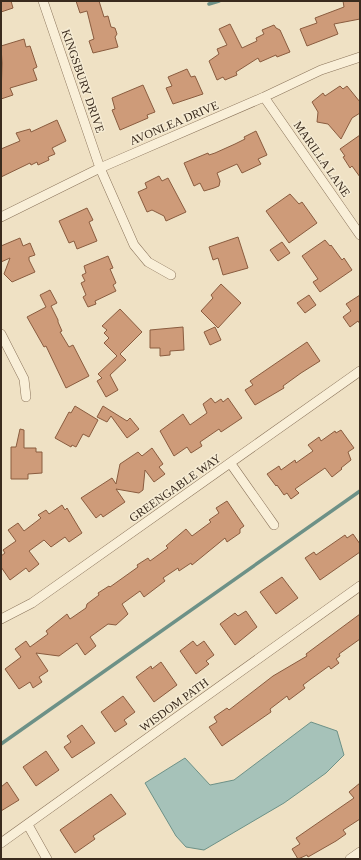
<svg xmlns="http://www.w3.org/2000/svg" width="361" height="860" font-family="Georgia,serif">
	<rect width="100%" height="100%" fill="#efe1c4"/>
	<path fill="#a6c2b9" stroke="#6d9187" d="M311 722 337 731 344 755 326 773 284 803 204 850 186 847 176 836 145 783 185 758 210 785 234 780Z"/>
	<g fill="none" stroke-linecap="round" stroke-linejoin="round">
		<path stroke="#6d9187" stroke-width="3.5" d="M209 4 219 1
			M1 744 360 491"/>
	</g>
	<path fill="#ce9b79" stroke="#8a5c3f" d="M1 1H11L13 8 1 12Z
		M76 1H99L104 17 108 16 111 27 115 28 117 34 115 37 118 47 93 53 89 41 94 39 87 11 80 13Z
		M343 1H360V19L334 24 338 34 307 46 300 29 317 23 315 18 344 7Z
		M230 24 242 48 257 41 256 38 264 34 262 30 274 25 276 28 280 30 290 52 277 57 276 55 260 62 258 58 236 72 237 75 225 80 223 77 217 80 209 61 219 54 217 49 227 45 219 29Z
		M24 39 26 47 30 46 37 67 33 69 37 80 10 88 13 95 1 99 2 63 1 46Z
		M187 69 191 77 195 76 203 94 173 104 166 88 172 86 168 77Z
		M143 85 155 112 147 115 148 118 120 130 112 110 115 109 112 98Z
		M340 86 343 89 347 86 360 102V113L352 118 341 139 328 124 317 122 318 112 312 102 323 93 325 96Z
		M57 120 66 141 52 148 55 154 48 157 49 160 38 165 37 162 31 165 30 163 1 177V149L20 141 16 133 30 129 31 132Z
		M256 131 267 155 258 159 261 164 242 173 237 164 217 173 220 181 219 186 214 188 204 191 200 183 194 186 184 163 208 153 209 155 215 153 235 144 245 139 244 137Z
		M360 135V177L352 166 350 168 343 157 345 156 340 149Z
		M159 176 162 181 168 178 186 212 166 221 164 216 152 210 147 212 138 192 147 188 145 183Z
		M290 194 299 204 302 202 317 223 289 243 266 211Z
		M87 208 93 220 89 222 97 241 77 249 74 241 69 243 59 221Z
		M238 237 248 268 223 275 218 258 213 260 209 247Z
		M20 238 23 246 30 243 35 255 29 257V260L35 272 12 282 4 274 10 258 1 262V246Z
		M325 240 330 246 331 245 342 260 344 258 352 270 320 292 313 282 318 279 302 256Z
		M282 242 290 253 278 261 270 250Z
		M108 256 113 268 110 269 116 283 113 285 116 291 95 301 96 304 88 307 83 297 86 295 81 283 85 281 82 275 86 273 84 266Z
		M221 284 241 303 218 328 201 311 213 298 211 295Z
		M50 290 57 303 51 306 58 320V322L62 331 60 332 69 347 73 345 89 376 66 388 46 346 44 347 27 317 46 307 40 295Z
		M309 295 316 305 305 313 297 303Z
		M360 295V324L358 321 350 327 343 317 351 311 346 304Z
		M120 309 142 332 120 354 126 360 110 375 118 390 106 397 97 381 102 378 98 374 117 356 104 343 109 338 104 333 107 330 102 326Z
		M183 327 184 350 170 351V355L160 356V348H150V330Z
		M215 327 221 340 210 345 204 332Z
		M307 342 320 361 301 373 283 386 284 388 255 405 245 390 253 385 250 381Z
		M211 398 215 403 221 399 223 402 228 398 242 418 221 432 219 429 200 442 202 446 191 453 187 447 174 456 160 431 183 414 190 425 207 413 203 404Z
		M75 406 98 420 89 437 83 434 76 447 72 445 71 447 55 438 69 412 71 413Z
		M103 406 127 421 130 418 139 429 127 438 111 416 107 422 97 417Z
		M20 429 24 430V448H36V452H42V473L28 474V479H11V447H16Z
		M341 430 354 448 348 452 351 460 341 468 342 469 332 477 325 468 295 489 299 493 291 499 287 493 284 495 277 485 276 486 267 474 279 466 281 470 295 460 296 463 313 451 308 445 319 437 321 441 335 431 336 433Z
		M152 448 163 464 159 467 165 474 154 482 145 470 143 490 139 493 116 489 125 502 103 517 101 514 96 518 81 498 112 478 116 484 120 464 138 452 142 456Z
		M227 501 244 526 240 529V533L227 542 225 538 192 565 191 563 179 571 178 568 163 578 165 581 144 597 140 591 122 604 128 614 116 625 108 624 90 637 96 646 85 655 77 643 59 656 36 653 48 671 39 677 42 682 33 688 30 682 19 689 5 669 21 657 15 649 26 641 30 647 48 634 46 631 67 614 70 619 86 608 87 604 99 595 98 593 109 586 110 587 138 567 137 565 148 558 150 561 168 548 166 546 186 529 192 536 211 522 209 520 219 513 216 508Z
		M62 505 65 510 67 508 82 533 69 542 65 537 51 547 44 540 29 551 39 564 29 572 26 568 10 580 1 567V556L5 553 3 550 16 541 8 530 18 523 24 531 41 518 38 515 46 510 49 514Z
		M353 534 360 544V552L320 580 305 558 314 552 316 555 345 535 347 538Z
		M282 577 298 598 276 614 260 592Z
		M246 611 257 627 235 645 220 624 235 613 238 616Z
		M360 614V639L339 654 340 656 336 659 339 663 331 669 329 666 311 679 303 685 305 688 289 700 287 696 270 709 271 712 222 746 209 727 217 722 214 717 227 708 229 710 273 676 307 656 306 654Z
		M193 641 197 646 204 641 214 655 206 661 209 664 196 674 180 651Z
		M161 662 177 685 154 702 136 677 151 666 152 669Z
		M123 696 135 712 124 720 127 724 115 732 101 712Z
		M82 725 95 743 72 758 64 747 71 742 67 736Z
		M46 751 59 770 36 786 23 767Z
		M7 782 19 800 1 811V787Z
		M360 783V819L343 830 346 834 336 841 308 857 307 855 298 859 292 849 300 844 296 838 354 798 349 792Z
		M111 794 126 814 93 836 95 839 75 853 60 830Z"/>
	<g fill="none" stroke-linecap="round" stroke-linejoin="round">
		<defs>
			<path id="street" d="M43 1 100 168 134 245 148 262 171 275
				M264 97 360 235
				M1 217 100 168 264 97 321 70 360 57
				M1 334 24 379 26 397
				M231 464 274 525
				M1 619 32 603 360 371
				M28 825 47 859
				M1 843 360 586
				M350 859 360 852"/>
		</defs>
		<use href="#street" stroke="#8a735a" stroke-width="10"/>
		<use href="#street" stroke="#f9efd8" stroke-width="9"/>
	</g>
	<g text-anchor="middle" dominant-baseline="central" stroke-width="3" stroke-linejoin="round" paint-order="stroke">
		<g font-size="12" fill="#3a2b1e" stroke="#f6ecd4">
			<text transform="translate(83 81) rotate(71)">KINGSBURY DRIVE</text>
			<text transform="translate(174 123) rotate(-23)">AVONLEA DRIVE</text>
			<text transform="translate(322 159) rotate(55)">MARILLA LANE</text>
			<text transform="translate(175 488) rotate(-35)">GREENGABLE WAY</text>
			<text transform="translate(174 705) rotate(-36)">WISDOM PATH</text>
		</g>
	</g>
	<rect width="361" height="860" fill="none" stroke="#3a2b1e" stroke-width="4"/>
</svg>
